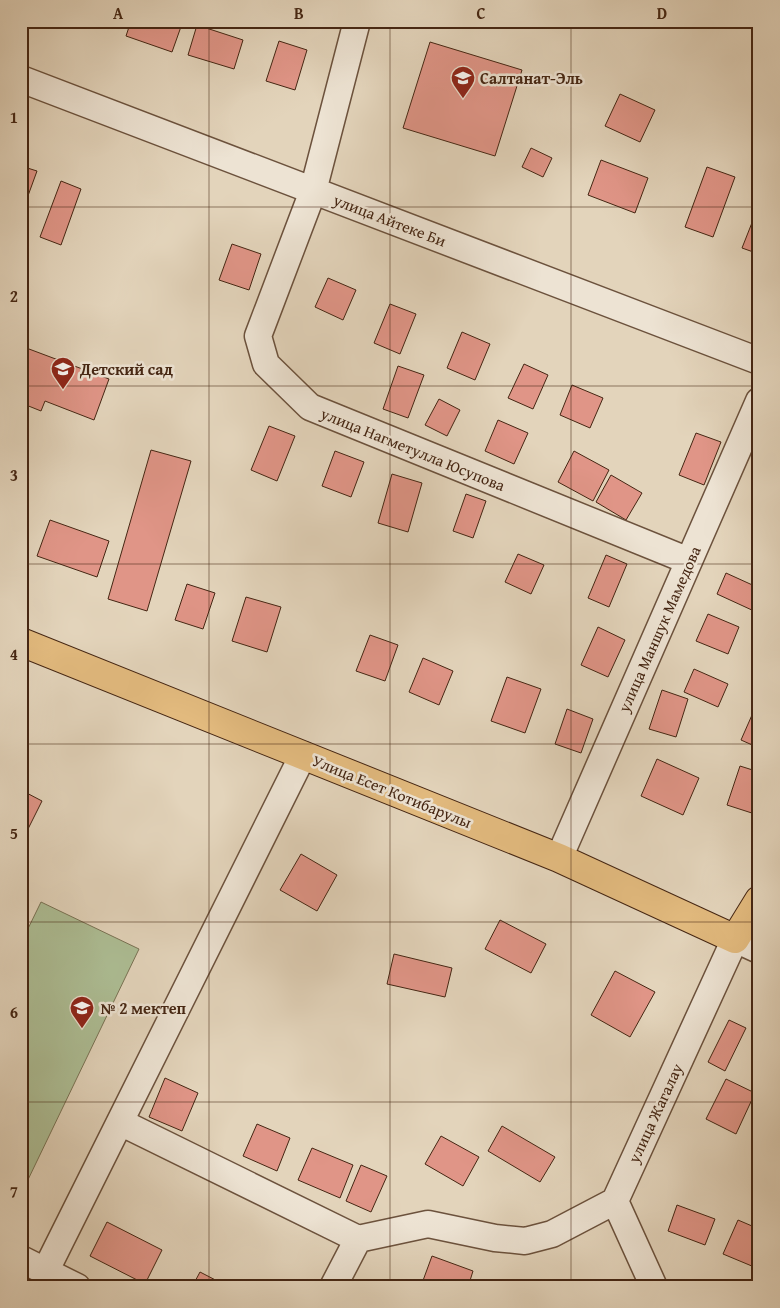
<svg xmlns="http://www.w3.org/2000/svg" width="780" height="1308" font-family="'Gentium Book Plus',serif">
	<rect width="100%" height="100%" fill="#e3d4bb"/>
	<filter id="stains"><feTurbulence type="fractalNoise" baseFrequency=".004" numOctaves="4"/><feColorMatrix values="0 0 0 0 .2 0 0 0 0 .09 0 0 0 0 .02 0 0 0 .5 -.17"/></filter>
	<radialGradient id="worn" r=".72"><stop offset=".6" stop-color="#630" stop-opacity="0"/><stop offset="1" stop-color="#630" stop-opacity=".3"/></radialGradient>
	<path fill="#adbe95" stroke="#797254" d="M41 902 139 949 24 1188 21 1187V943Z"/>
	<path fill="#e09587" stroke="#452613" d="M131 21H183L172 52 126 36Z
		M197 25 243 40 234 69 188 55Z
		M279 41 307 50 295 90 266 81Z
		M430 42 522 70 495 156 403 128Z
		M620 94 655 110 640 142 605 126Z
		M531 148 552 158 543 177 522 167Z
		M601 160 648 178 635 213 588 195Z
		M21 166 37 171 21 215Z
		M707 167 735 177 713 237 685 227Z
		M61 181 81 189 61 245 40 237Z
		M757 210 759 211V254L742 248Z
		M232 244 261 254 249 290 219 280Z
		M328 278 356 290 343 320 315 307Z
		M390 304 416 314 400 354 374 343Z
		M462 332 490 344 475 380 447 368Z
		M21 346 109 379 94 420 45 401 41 411 21 403Z
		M524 364 548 375 533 409 508 398Z
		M398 366 424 375 408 418 383 409Z
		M572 385 603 398 590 428 560 415Z
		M439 399 460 410 447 436 425 425Z
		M498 420 528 433 514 464 485 451Z
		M269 426 295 436 277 481 251 470Z
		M696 433 721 442 704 485 679 475Z
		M151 450 191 461 147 611 108 599Z
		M335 451 364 462 351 497 322 486Z
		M574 451 609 470 593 501 558 482Z
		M392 474 422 483 408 532 378 523Z
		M611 475 642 493 626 520 596 502Z
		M466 494 486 501 473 538 453 531Z
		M50 520 109 541 97 577 37 556Z
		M518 554 544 565 531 594 505 582Z
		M606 555 627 564 609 607 588 598Z
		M726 573 759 588V601L754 611 717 594Z
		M187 584 215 593 203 629 175 620Z
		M246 597 281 607 267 652 232 641Z
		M708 614 739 627 728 654 696 641Z
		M598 627 625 640 608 677 581 665Z
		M370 635 398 645 385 681 356 671Z
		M423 658 453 671 439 705 409 692Z
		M694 669 728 684 718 707 684 692Z
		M507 677 541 689 525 733 491 721Z
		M662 690 688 699 676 737 649 729Z
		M567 709 593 719 581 753 555 744Z
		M752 715 759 717V748L741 740Z
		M657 759 699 778 683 815 641 796Z
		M740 766 759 772 758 815 727 805Z
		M21 790 42 801 21 843Z
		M301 854 337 875 317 911 280 890Z
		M500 920 546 944 531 973 485 949Z
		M394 954 452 968 445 997 387 984Z
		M615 971 655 992 630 1037 591 1015Z
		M729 1020 746 1028 725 1071 708 1062Z
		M165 1078 198 1093 182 1131 149 1117Z
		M726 1079 755 1093 736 1134 706 1119Z
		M257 1124 290 1138 277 1171 243 1156Z
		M502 1126 555 1157 540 1182 488 1151Z
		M441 1136 479 1157 463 1186 425 1164Z
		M312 1148 353 1165 340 1198 298 1180Z
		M361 1165 387 1176 371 1212 346 1201Z
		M677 1205 715 1219 705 1245 668 1231Z
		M738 1220 759 1229V1269L723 1254Z
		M107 1222 162 1250 145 1284 90 1256Z
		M432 1256 473 1271 468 1287 421 1286Z
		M200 1272 229 1287H192Z"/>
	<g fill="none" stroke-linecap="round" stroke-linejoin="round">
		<defs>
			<path id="minor" d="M357 21 313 191 258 336 266 364 310 407 689 561
				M21 79 759 361
				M559 858 759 401
				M120 1122 358 1239 428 1224 495 1238 525 1241 552 1234 615 1201
				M21 1259 77 1287
				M46 1270 303 755
				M333 1287 358 1239
				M654 1287 615 1201 735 939 759 950"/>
			<path id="major" d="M21 642 559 858 735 939 759 900"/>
		</defs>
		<use href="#minor" stroke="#6c523d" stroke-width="29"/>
		<use href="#major" stroke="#452613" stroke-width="30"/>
		<use href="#minor" stroke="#ede3d3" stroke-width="26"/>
		<use href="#major" stroke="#e2ba7e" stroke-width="28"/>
	</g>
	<path fill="none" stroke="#452613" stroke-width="1" stroke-opacity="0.55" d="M209 21V1287M390 21V1287M571 21V1287M21 207H759M21 386H759M21 564H759M21 744H759M21 922H759M21 1102H759"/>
	<defs>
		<symbol id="school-pin" viewBox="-11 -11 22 30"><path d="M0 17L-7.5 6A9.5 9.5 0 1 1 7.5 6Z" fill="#8f2418" stroke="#ede3d3"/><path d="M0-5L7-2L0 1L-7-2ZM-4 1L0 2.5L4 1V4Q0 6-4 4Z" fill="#fff"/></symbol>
	</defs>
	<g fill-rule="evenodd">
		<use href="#school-pin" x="449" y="64" width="28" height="38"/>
		<use href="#school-pin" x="49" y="355" width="28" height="38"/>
		<use href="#school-pin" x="68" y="994" width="28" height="38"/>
	</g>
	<g text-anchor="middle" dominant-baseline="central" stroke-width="5" stroke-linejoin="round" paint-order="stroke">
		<g font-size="16" font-weight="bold" fill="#452613" stroke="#ede3d3" text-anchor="start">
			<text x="480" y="78">Салтанат-Эль</text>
			<text x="80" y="369">Детский сад</text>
			<text x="100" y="1008">№ 2 мектеп</text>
		</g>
		<g font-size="16" fill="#452613" stroke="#ede3d3">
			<text transform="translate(390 220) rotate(21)">улица Айтеке Би</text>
			<text transform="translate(413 449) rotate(22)">улица Нагметулла Юсупова</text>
			<text transform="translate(659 629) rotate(-66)">улица Маншук Мамедова</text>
			<text transform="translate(392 791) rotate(22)">Улица Есет Котибарулы</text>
			<text transform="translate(655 1113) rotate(-65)">улица Жагалау</text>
		</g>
	</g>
	<rect width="780" height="1308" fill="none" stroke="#e3d4bb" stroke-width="55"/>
	<rect x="28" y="28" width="724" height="1252" fill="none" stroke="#452613" stroke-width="2"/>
	<g font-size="16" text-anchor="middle" font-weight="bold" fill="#452613">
		<text x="118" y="19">A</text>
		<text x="299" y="19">B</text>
		<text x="481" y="19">C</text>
		<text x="662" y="19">D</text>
		<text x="14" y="123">1</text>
		<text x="14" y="302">2</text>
		<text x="14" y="481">3</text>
		<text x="14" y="660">4</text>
		<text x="14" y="839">5</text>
		<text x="14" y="1018">6</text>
		<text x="14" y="1197">7</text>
	</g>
	<rect width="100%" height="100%" filter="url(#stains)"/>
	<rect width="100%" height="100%" fill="url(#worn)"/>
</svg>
